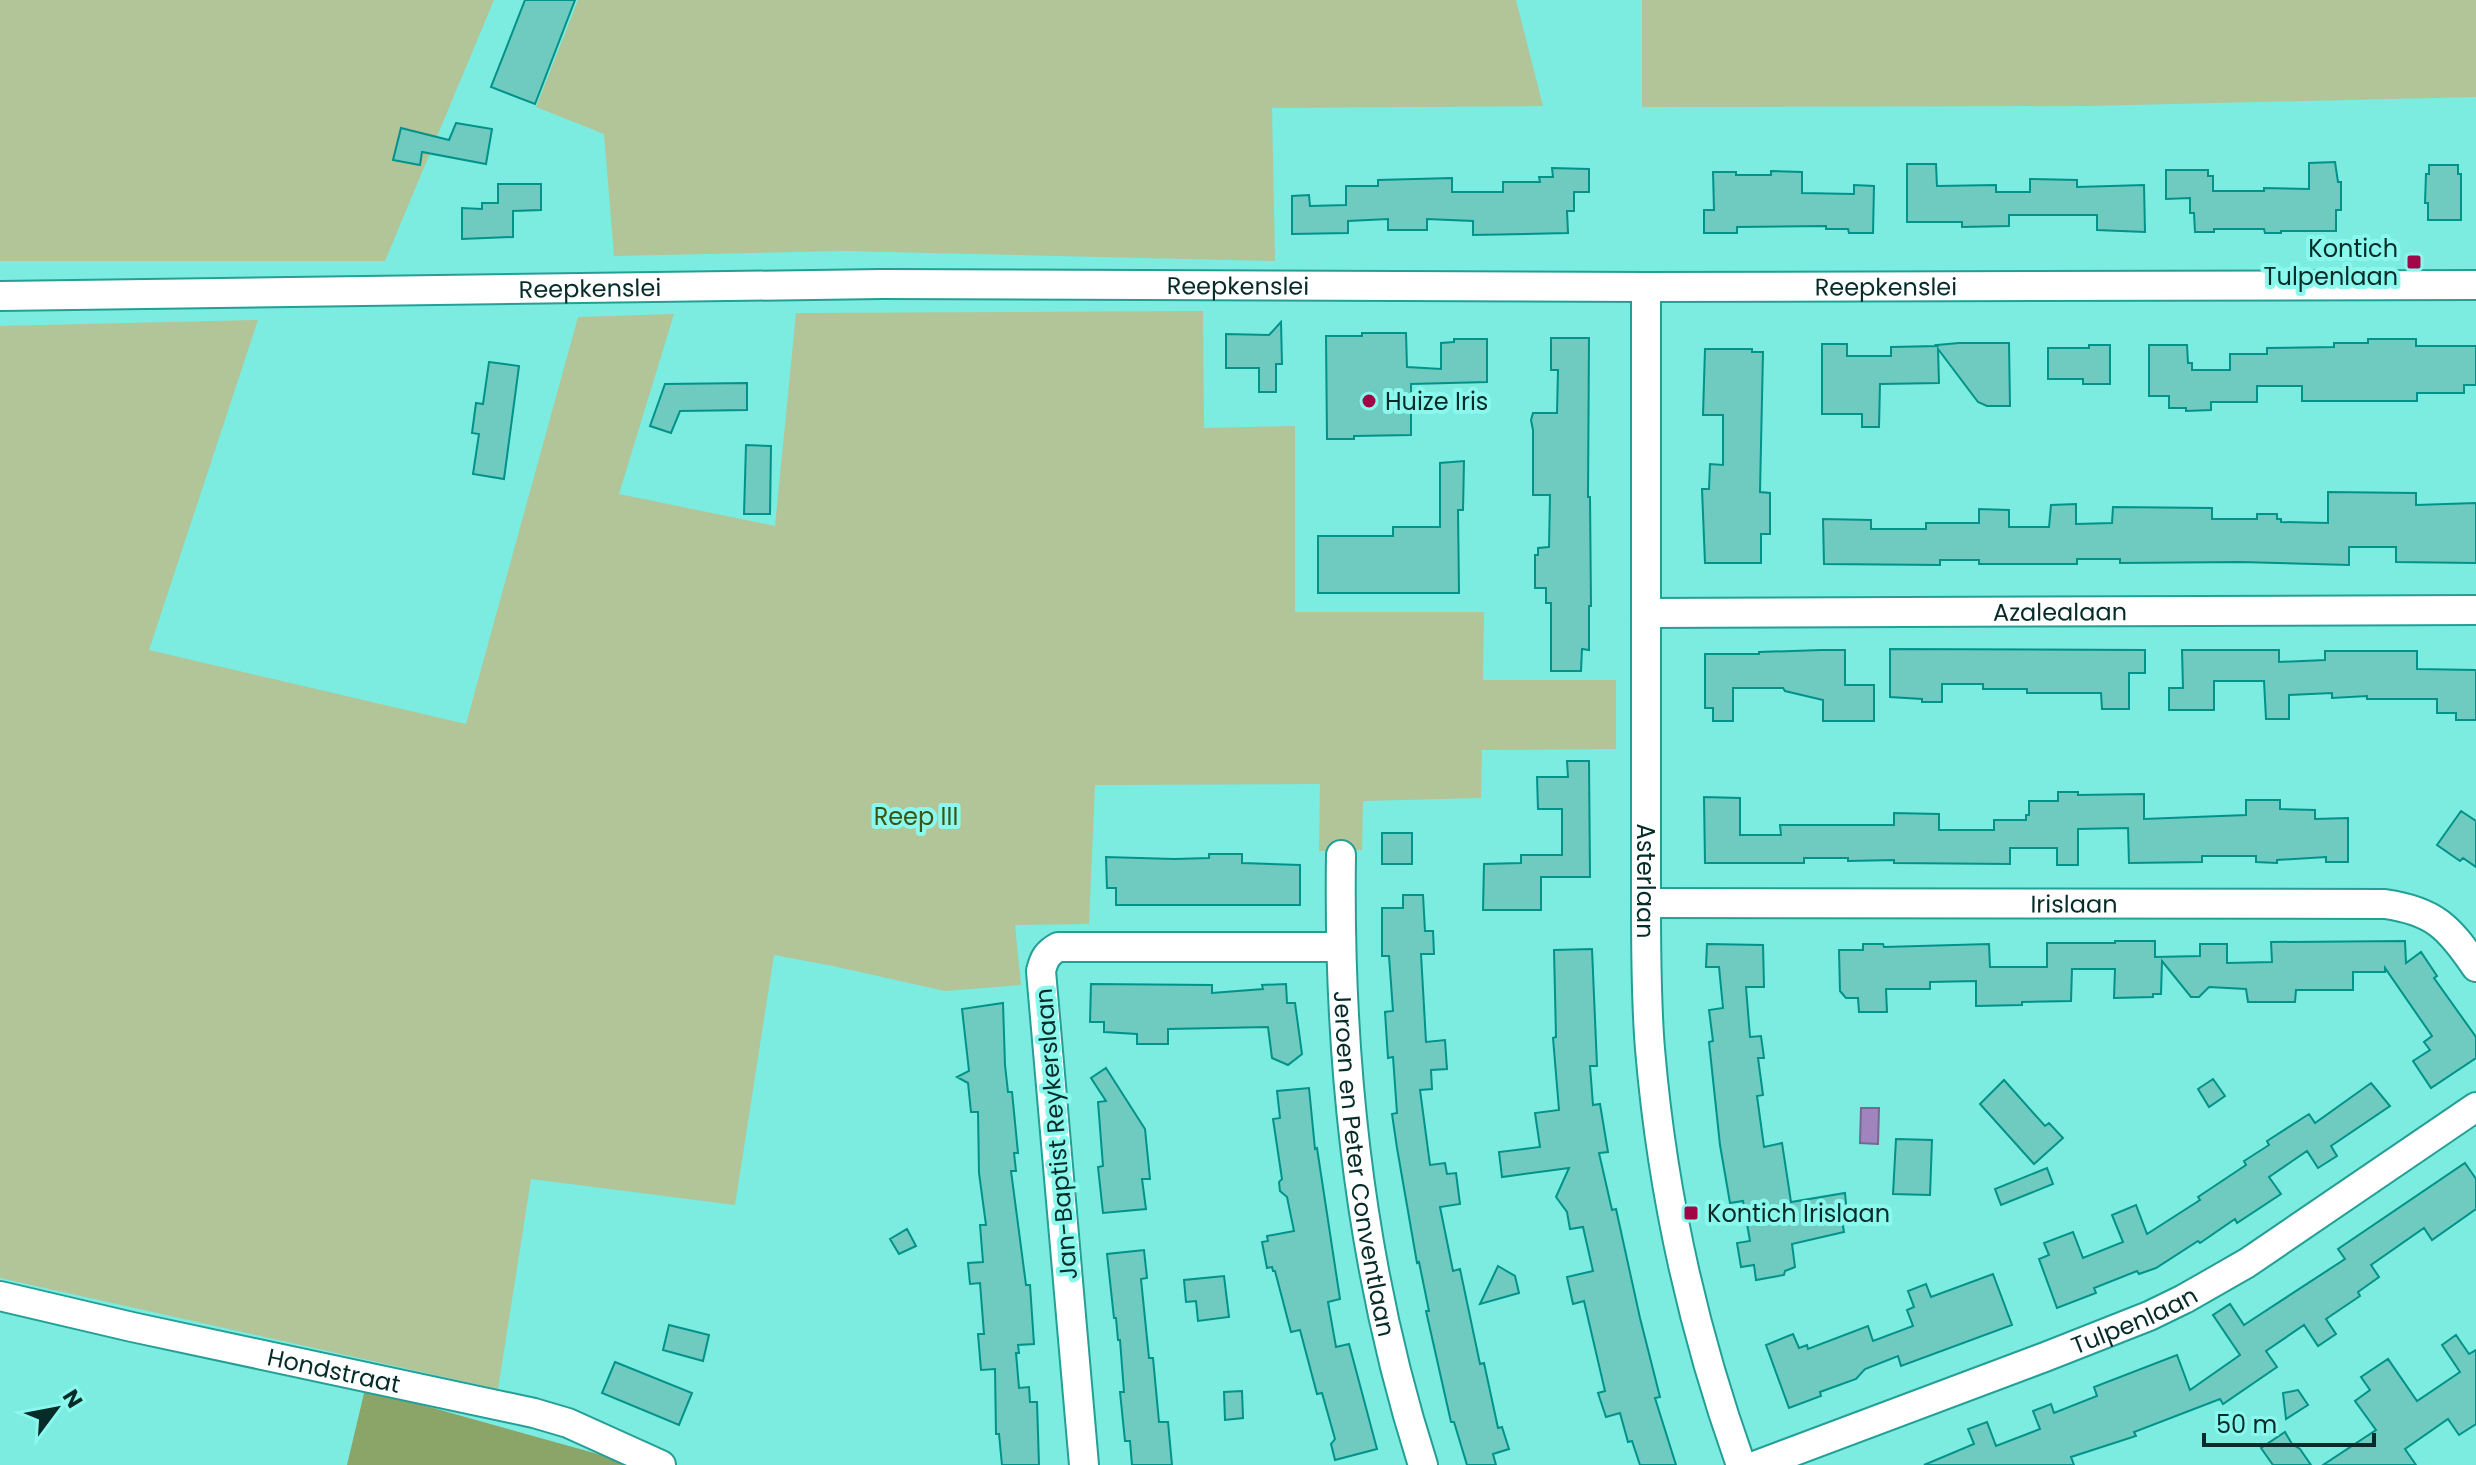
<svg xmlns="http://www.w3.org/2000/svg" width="2476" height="1465" font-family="Poppins,sans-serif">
	<rect width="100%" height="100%" fill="#7cebe0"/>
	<path fill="#b1c598" d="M0 0H494L385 261H0Z
		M578 0H1516L1543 106 1272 108 1275 261 845 251 614 256 604 134 536 107Z
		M1642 0H2476V97L2088 106 1642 107Z
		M1203 311 1204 428 1295 426V612H1484L1483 680H1616V749L1482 750 1481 798 1363 801 1362 850 1319 851 1320 784 1095 785 1089 924 1015 925 1021 985 945 991 833 966 774 955 735 1205 531 1179 498 1389 0 1278V326L258 320 149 650 466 724 578 317 674 314 619 494 775 526 796 313Z"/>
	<path fill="#8ba467" d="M365 1389 630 1463 633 1465H347Z"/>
	<path fill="#a184bd" stroke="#726a91" stroke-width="2" d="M1861 1108H1879L1878 1144 1860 1143Z"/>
	<path fill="#6fcac0" stroke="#019289" stroke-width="2" d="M525 0H575L535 104 491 87Z
		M456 123 492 129 486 164 422 152 420 165 393 160 401 128 449 140Z
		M2335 162 2338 182H2341V210H2336V231H2281V233H2265L2264 229H2214V232H2195L2194 213H2190V198L2166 199V170H2208V176H2213V191H2264V188L2309 189V163Z
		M1907 164H1936L1937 186 1996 185V192H2030V179L2077 180V187L2144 185 2145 232 2097 230V215H2009V226L1962 227V222H1907Z
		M2429 165H2458V174H2461V220H2428V203H2425L2426 174H2429Z
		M1552 168 1589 169V192H1574V211H1567L1568 233 1473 235V221L1427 219V230H1388V219L1348 221V233L1292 234V196L1309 195 1310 206 1346 205V186H1378V180L1452 178V192H1503V182H1540L1539 177H1553Z
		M1771 171 1802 172V193L1854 194V185L1874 186 1873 233H1849L1848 229H1826V226L1737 227V233H1704V210H1714L1713 172H1736V175H1771Z
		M498 184H541V210L513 211V237L462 239V208L482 209V203H498Z
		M1281 322 1282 364H1276V392H1259V368H1226V334L1269 335Z
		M1362 333H1406L1407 367 1441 369V343L1454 342V339H1487V382L1411 384V435L1354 436V439H1327L1326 336H1362Z
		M1551 338H1589L1588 497H1590L1591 606H1589V650L1582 649 1581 671H1551V603H1546V588H1535V555H1538V548L1549 547 1550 495H1533V430L1531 420 1533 413H1557L1558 370H1551Z
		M2368 339H2416V346H2476V385H2464V393H2417V401H2302V386H2257V402H2211V410L2186 411V408H2169V396H2149V345H2187L2188 363H2192V370H2230V354H2267V348L2334 347V343H2368Z
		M1959 343H2009L2010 406H1987L1978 402 1938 349 1939 383 1880 384 1879 427H1862V414H1822V344H1847V356H1891V347L1937 346 1936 345Z
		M2089 345H2110V384H2083V379H2048V348H2089Z
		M1705 349H1752V352H1763L1760 492 1770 493V534H1761V563H1705L1702 489H1709L1710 464 1723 465V415H1703Z
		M489 362 519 366 504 479 473 474 479 434 472 433 476 403 483 404Z
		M747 383V410L680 411 671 433 650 426 665 384Z
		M746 445 771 446 770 514H744Z
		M1464 461 1463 510H1458L1459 593H1318V536H1393V527H1440V463Z
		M2328 492 2416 493V505L2476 503V563L2396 562V547H2349V565L2240 562 2120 563V559H2077V564H1979V560H1940V565L1824 564 1823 519 1871 520V529H1926V523H1979V509L2009 510V527H2049L2051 505 2076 504V524L2112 523 2113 507 2212 508V519H2257V514H2277V519H2281V522L2328 523Z
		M1890 649 2145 650V673H2129V709H2102L2101 693H2027V689H1983V684H1942V702H1922V699L1890 697Z
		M1822 650H1845V685H1874V721H1823V700L1785 691 1783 688H1733V721H1713V708H1705V654H1759V652Z
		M2182 650H2279V662L2325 660V651H2417V669L2476 670V720H2456V713H2437V699H2367V696L2332 698V693L2289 695V719H2266L2264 681H2214V710H2169V688H2183Z
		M1567 761H1589L1590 877H1541V910H1483L1484 864 1521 863V855H1562V809H1538L1537 777H1568Z
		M2058 792H2078V795L2144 794V819L2246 815V800H2280V809L2315 810V819L2348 818V862H2326V857L2277 860V863L2256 862V856H2202V862L2129 863 2128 828 2078 829V865H2057V848H2010V864L1894 863V860L1848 861V858H1804V863H1705L1704 797 1740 798V835H1781L1780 825H1894V813L1939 814V830H1994V820H2026V815H2029V801H2058Z
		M2461 811 2476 821V867L2463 858 2460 861 2437 845Z
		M1382 833H1412V864H1382Z
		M1209 854H1242V863L1300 865V905H1116V888H1107L1106 857 1174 859 1209 858Z
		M1403 895H1423L1425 931H1433L1434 954H1421L1426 1042 1445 1040 1447 1069 1431 1070 1432 1089 1420 1090 1430 1165 1445 1163 1447 1174 1456 1173 1460 1204 1440 1207 1453 1271 1460 1269 1480 1364 1484 1363 1498 1428 1502 1427 1509 1449 1493 1454 1496 1465H1467L1454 1422H1451L1426 1311H1429L1419 1262 1417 1263 1397 1148 1392 1114 1397 1113 1393 1057 1388 1058 1385 1012 1393 1011 1389 956H1382V908H1403Z
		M2115 941H2155V957L2200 956V944H2227V963L2272 962 2271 942 2405 941 2406 963 2421 952 2437 976 2434 978 2476 1037V1058L2431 1088 2413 1061 2430 1050 2424 1042 2432 1036 2385 968V972H2353V990H2296L2295 1002H2248L2246 989 2209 987 2199 997H2191L2162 961 2161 994H2153V997L2114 998 2115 969H2072L2071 1001 2022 1002V1005L1976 1006V981L1930 982V989H1886L1887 1012H1859L1858 998H1846L1840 991 1839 950H1863V944H1883L1884 947 1989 944 1990 967H2047V943H2115Z
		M1707 944 1763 945 1764 987H1746L1750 1037 1761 1036 1764 1058H1758L1763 1095 1757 1096 1764 1147 1782 1143 1791 1202 1845 1193 1847 1214 1841 1215 1844 1232 1792 1244 1795 1267 1785 1271 1784 1275 1756 1280 1754 1265 1741 1267 1737 1243 1750 1241 1743 1201 1730 1203 1720 1145 1709 1042 1713 1041 1709 1010 1723 1008 1719 967H1706Z
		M1592 949 1597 1066H1590L1593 1105 1600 1104 1608 1152 1599 1153 1612 1210 1616 1209 1640 1318 1660 1397 1655 1398 1676 1465H1640L1632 1441 1628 1442 1620 1413 1606 1417 1598 1393 1605 1391 1584 1301 1573 1304 1567 1277 1593 1271 1583 1227 1570 1229 1567 1212 1556 1197 1569 1168 1502 1177 1499 1152 1540 1147 1535 1113 1559 1110 1553 1038 1556 1037 1554 950Z
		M1091 984 1212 985V993L1263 989 1262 985 1286 984 1287 1003H1295L1302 1054 1288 1065 1272 1058 1268 1027 1168 1029V1044H1137V1034L1104 1032V1022H1090Z
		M1003 1003 1005 1065 1008 1092H1012L1018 1153H1014L1016 1171H1011L1026 1285H1030L1034 1344 1018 1345 1019 1353H1016L1019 1388 1029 1387 1030 1402H1037L1039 1465H1002L999 1434H996L995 1369 981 1370 978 1334H984L980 1283 970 1284 968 1263 983 1262 980 1225H986L979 1173 978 1112H971L968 1083 957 1077 969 1071 962 1009Z
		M1106 1068 1145 1129 1150 1179H1142L1146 1209 1103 1213 1098 1167 1103 1166 1098 1102 1106 1101 1091 1078Z
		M2213 1079 2225 1096 2209 1107 2198 1089Z
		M2004 1080 2045 1126 2049 1123 2063 1138 2034 1164 1980 1104Z
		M2371 1083 2390 1106 2331 1146 2337 1156 2318 1168 2307 1151 2269 1177 2281 1194 2237 1223 2235 1219 2200 1243 2198 1241 2156 1268 2139 1274 2137 1271 2094 1288 2096 1293 2057 1308 2039 1259 2049 1255 2044 1243 2073 1232 2083 1258 2123 1242 2112 1215 2136 1205 2147 1234 2200 1200 2198 1197 2246 1165 2244 1161 2269 1145 2267 1141 2309 1114 2315 1123Z
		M1309 1088 1315 1149 1317 1148 1340 1299 1328 1302 1336 1347 1349 1344 1377 1449 1335 1460 1331 1444 1335 1439 1322 1393 1317 1394 1300 1330 1291 1332 1275 1271H1273L1272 1267 1267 1268 1262 1242 1268 1241 1267 1236 1294 1231 1287 1197 1280 1191 1279 1182 1282 1179 1273 1119 1280 1118 1277 1091Z
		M1896 1139 1932 1140 1930 1195 1893 1194Z
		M2465 1163 2476 1179V1209L2432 1240 2424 1228 2371 1265 2379 1277 2358 1292 2360 1296 2326 1319 2336 1334 2318 1346 2304 1325 2266 1351 2277 1367 2223 1404 2220 1399 2134 1432 2136 1436 2071 1457 2074 1465H1924L1974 1444 1968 1429 1987 1422 1996 1446 2040 1429 2033 1411 2051 1404 2054 1413 2097 1396 2094 1387 2177 1355 2190 1390 2240 1355 2213 1315 2230 1304 2244 1325 2247 1323 2345 1259 2338 1249Z
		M2047 1168 2053 1184 2001 1205 1995 1189Z
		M907 1229 916 1246 899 1254 890 1239Z
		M1144 1250 1147 1278 1141 1279 1149 1358H1153L1159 1422H1168L1172 1465H1132L1130 1441H1125L1120 1392H1124L1120 1340H1118L1116 1318H1114L1107 1254Z
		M1498 1266 1515 1276 1519 1293 1480 1304Z
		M1993 1274 2012 1325 1901 1366 1898 1356 1865 1369 1856 1379 1820 1392 1821 1396 1789 1408 1766 1345 1793 1334 1799 1348 1807 1345 1808 1349 1868 1326 1873 1341 1913 1326 1907 1310 1914 1307 1908 1291 1926 1284 1931 1297Z
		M1224 1276 1229 1317 1198 1321 1196 1301 1186 1302 1184 1280Z
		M669 1325 709 1335 703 1361 663 1350Z
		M2456 1335 2469 1354 2476 1350V1424L2459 1435 2448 1419 2405 1449 2416 1465H2323L2376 1430 2355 1401 2370 1390 2361 1377 2388 1359 2417 1401 2460 1372 2442 1345Z
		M615 1362 692 1393 679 1425 602 1393Z
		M2298 1390 2308 1405 2286 1419 2283 1393Z
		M1242 1391 1243 1418 1225 1420 1224 1392Z
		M2285 1432 2292 1444 2300 1449 2311 1465H2273L2261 1448Z"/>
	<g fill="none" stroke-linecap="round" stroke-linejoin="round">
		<defs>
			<g id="minor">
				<path id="s1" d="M1646 287V903C1646 952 1646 1001 1650 1049 1662 1191 1693 1331 1741 1465"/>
				<path id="s2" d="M0 296 882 284 1646 287 2476 285"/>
				<path id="s3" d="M1646 613 2476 610"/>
				<path id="s4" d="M1341 855C1338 1061 1360 1269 1423 1465"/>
				<path id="s5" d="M1646 903 2385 904C2434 911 2449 927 2476 967"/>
				<path id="s6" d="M0 1296 132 1327 534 1413 568 1423 661 1465"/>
				<path d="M1084 1465 1041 971C1044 959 1047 953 1058 947H1340"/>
				<path id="s7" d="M1757 1465 2045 1357 2149 1316 2184 1299 2247 1263 2476 1107"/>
			</g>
		</defs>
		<use href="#minor" stroke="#239f96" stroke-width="32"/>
		<use href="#minor" stroke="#fff" stroke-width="28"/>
	</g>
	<g fill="#a10646" stroke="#8af8ed" stroke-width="3">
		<rect x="2406" y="254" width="16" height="16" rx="4"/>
		<circle cx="1369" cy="401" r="8"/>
		<rect x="1683" y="1205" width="16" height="16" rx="4"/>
	</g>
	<g text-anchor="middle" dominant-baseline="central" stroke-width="8" stroke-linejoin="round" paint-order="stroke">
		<g font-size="24" fill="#062c29" stroke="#8af8ed" text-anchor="start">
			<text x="2398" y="248" text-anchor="end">Kontich<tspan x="2398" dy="28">Tulpenlaan</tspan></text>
			<text x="1385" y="401">Huize Iris</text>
			<text x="1707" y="1213">Kontich Irislaan</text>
		</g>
		<g font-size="24" fill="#062c29" stroke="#8af8ed">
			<text stroke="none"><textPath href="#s2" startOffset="1238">Reepkenslei</textPath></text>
			<text stroke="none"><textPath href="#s2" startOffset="1886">Reepkenslei</textPath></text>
			<text stroke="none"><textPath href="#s2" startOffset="590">Reepkenslei</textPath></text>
			<text stroke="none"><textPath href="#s3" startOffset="414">Azalealaan</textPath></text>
			<text stroke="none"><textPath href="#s1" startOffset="594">Asterlaan</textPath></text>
			<text stroke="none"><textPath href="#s5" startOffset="428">Irislaan</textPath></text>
			<text transform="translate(1056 1134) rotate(-95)">Jan-Baptist Reykerslaan</text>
			<text stroke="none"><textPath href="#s4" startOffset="310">Jeroen en Peter Conventlaan</textPath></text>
			<text stroke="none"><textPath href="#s7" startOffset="404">Tulpenlaan</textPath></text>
			<text stroke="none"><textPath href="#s6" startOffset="342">Hondstraat</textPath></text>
		</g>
		<g font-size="24" fill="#3c5311" stroke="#8af8ed">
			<text x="916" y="816">Reep III</text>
		</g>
	</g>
	<g transform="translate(56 1409) rotate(58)" stroke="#8af8ed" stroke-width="6" paint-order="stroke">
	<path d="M0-6L14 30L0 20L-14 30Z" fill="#062c29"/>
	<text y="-12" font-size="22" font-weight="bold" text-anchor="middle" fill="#062c29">N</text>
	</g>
	<path d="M2204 1433v12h170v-12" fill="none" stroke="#062c29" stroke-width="4"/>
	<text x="2216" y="1433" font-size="24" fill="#062c29" stroke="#8af8ed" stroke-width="6" paint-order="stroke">50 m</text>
</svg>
